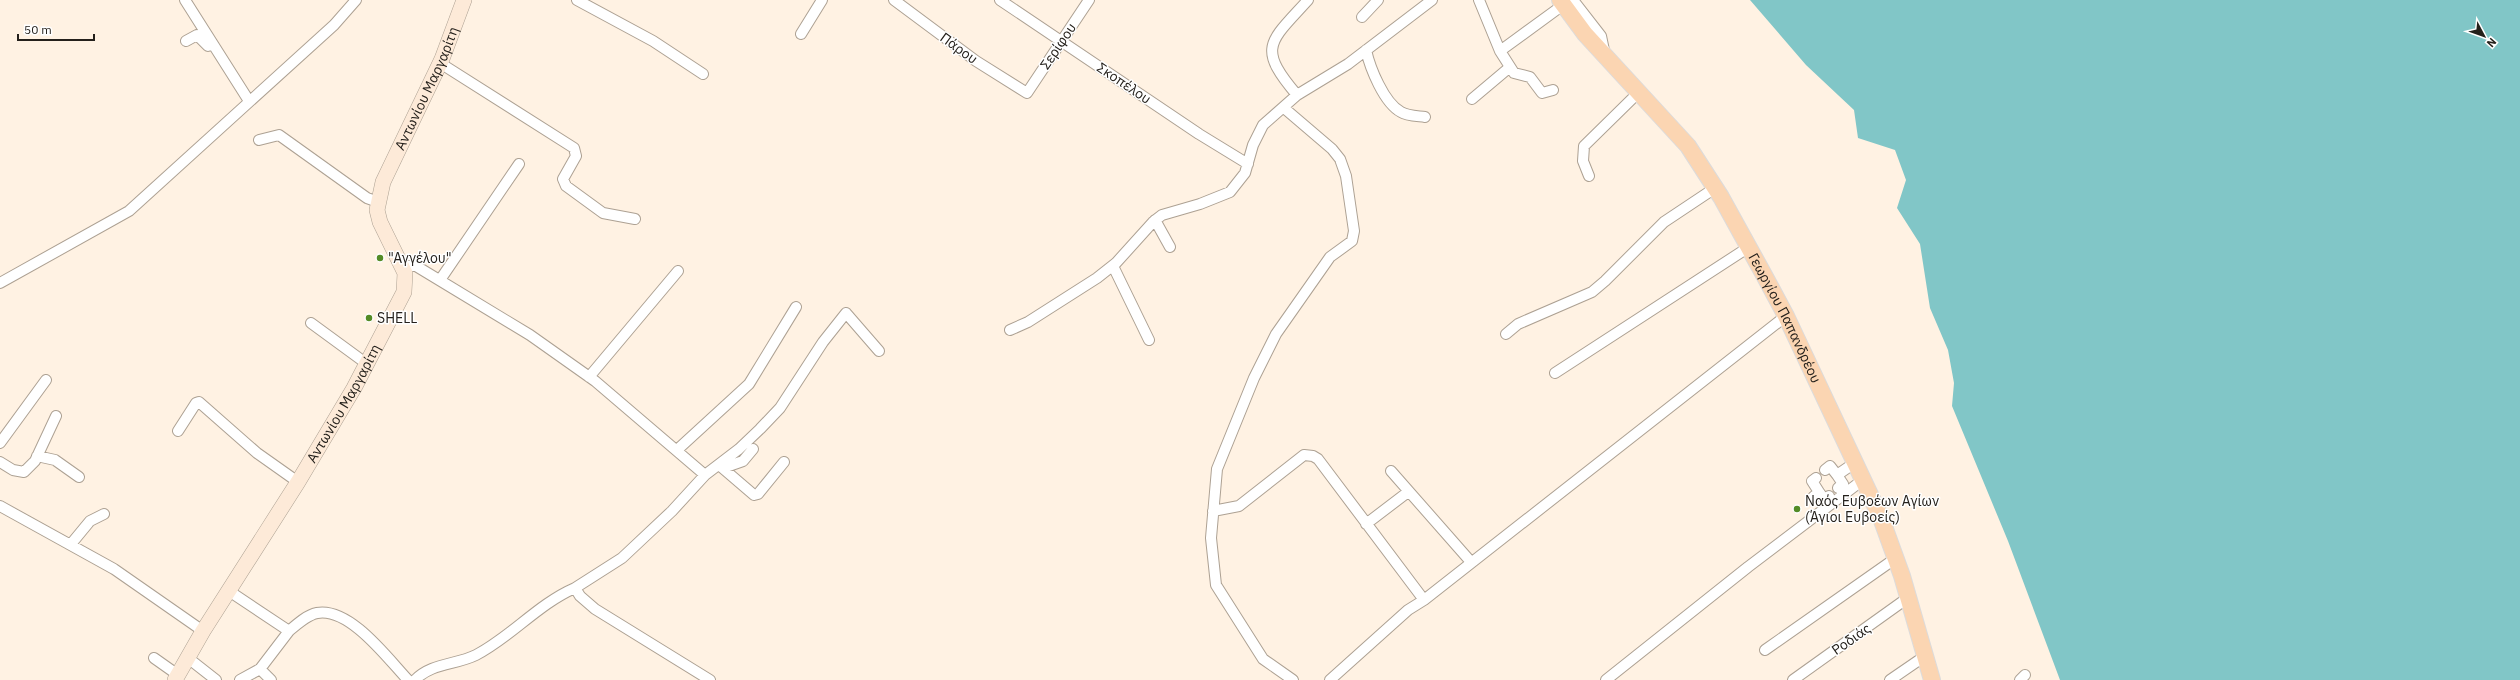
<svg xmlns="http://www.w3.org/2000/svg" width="2520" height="680" font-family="'IBM Plex Sans',sans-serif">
	<rect width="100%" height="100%" fill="#fff2e3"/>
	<path fill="#81c6c7" d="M1750 0H2520V680H2060L2008 541 1952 406 1954 383 1948 350 1930 308 1920 244 1897 208 1906 180 1895 150 1858 138 1854 110 1806 65Z"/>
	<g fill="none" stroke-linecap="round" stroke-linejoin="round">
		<defs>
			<path id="street" d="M185 0 249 101
				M577 0 653 41 703 74
				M894 0 976 61 1027 93 1089 0
				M1000 0 1199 134 1248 164
				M1479 0 1500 51 1514 73 1530 77 1542 93 1553 90
				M1573 0 1601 36 1605 55
				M1362 17 1378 0
				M801 34 822 0
				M186 41 197 35 208 46
				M1366 50C1370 68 1384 103 1401 112 1407 116 1418 116 1425 117
				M1500 51 1563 5
				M440 63 574 148 576 156 563 179 566 186 603 213 635 219
				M1297 95C1256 47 1270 42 1308 0
				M1472 99 1510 67
				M1284 108 1332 149 1340 159 1346 176 1354 231 1352 241 1330 257 1276 334 1254 378 1217 469 1211 538 1216 585 1263 659 1293 680
				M259 140 279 135 367 198 378 202
				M1589 176 1583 161 1584 146 1639 92
				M1155 220 1170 247
				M403 266H416L530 335 595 381 705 475
				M1113 266 1149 340
				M440 280 519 164
				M0 283 129 211 334 25 356 0
				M311 323 367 364
				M1010 330 1028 322 1097 278 1116 263 1153 222 1162 215 1200 204 1230 192 1245 173 1253 145 1263 125 1297 95 1348 64 1432 0
				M1506 334 1518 324 1592 292 1605 281 1664 222 1715 188
				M1555 373 1749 247
				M589 377 678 271
				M178 431 196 403 199 402 257 453 298 482
				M0 443 46 380
				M677 450 749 384 796 307
				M37 456 55 460 79 477
				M0 462 13 470 24 472 35 461 56 416
				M719 465 754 495 758 494 784 462
				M723 468 743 461 753 449
				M1825 470 1830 466 1837 475
				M1391 471 1471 562
				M1816 478 1812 481 1819 492
				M1838 488 1843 484 1837 475 1856 462
				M1813 497 1819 492 1824 499 1829 496
				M0 506 114 569 203 631
				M1213 511 1239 506 1304 455 1313 456 1318 459 1424 600
				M1366 524 1408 492
				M71 544 90 521 104 514
				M229 591 289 631C297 624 307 615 317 613 350 607 388 659 408 680
				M1765 650 1896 558
				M154 658 178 675
				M188 658 216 680
				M260 669 271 680
				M240 680 260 669 289 631
				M415 680C431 663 456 665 476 655 511 637 538 604 575 588
				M710 680 595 609 580 596 575 588 622 558 672 511 705 475 739 449 760 429 780 408 823 342 846 313 879 351
				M1330 680 1408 610 1424 600 1786 316
				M1606 680 1748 567 1864 479
				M1793 680 1909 597
				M1890 680 1925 656
				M2020 680 2025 675"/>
			<g id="secondary">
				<path id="s1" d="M175 680 203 631 298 482 354 388 404 292 405 273 380 222 377 210 383 182 442 59 464 0"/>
			</g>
			<g id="primary">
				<path id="s2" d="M1560 0 1585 34 1688 146 1721 197 1764 275 1786 316 1881 518 1902 576 1932 680"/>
			</g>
		</defs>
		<use href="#street" stroke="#ada193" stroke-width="12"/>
		<use href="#secondary" stroke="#ada193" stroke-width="16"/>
		<use href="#primary" stroke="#dcdbdb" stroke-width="18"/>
		<use href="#street" stroke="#fff" stroke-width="10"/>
		<use href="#secondary" stroke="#fdead8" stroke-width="15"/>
		<use href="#primary" stroke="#fbd5b2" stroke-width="16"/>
	</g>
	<g fill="#538b26" stroke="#fff" stroke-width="1.5">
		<circle cx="380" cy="258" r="4"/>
		<circle cx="369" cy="318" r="4"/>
		<circle cx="1797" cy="509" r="4"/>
	</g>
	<g text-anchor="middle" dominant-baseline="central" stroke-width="3" stroke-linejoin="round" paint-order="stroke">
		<g font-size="14" fill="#24201b" stroke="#fff">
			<text transform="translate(1058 46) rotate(-56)">Σερίφου</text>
			<text transform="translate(959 48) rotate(36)">Πάρου</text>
			<text transform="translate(1124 83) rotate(34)">Σκοπέλου</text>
			<text stroke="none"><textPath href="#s1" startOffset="671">Αντωνίου Μαργαρίτη</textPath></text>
			<text stroke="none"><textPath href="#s2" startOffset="392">Γεωργίου Παπανδρέου</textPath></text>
			<text stroke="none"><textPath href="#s1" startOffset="324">Αντωνίου Μαργαρίτη</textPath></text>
			<text transform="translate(1851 639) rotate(-35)">Ροδιάς</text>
		</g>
		<g font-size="14" fill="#24201b" stroke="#fff" text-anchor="start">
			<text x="388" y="258">"Αγγέλου"</text>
			<text x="377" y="318">SHELL</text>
			<text x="1805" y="501">Ναός Ευβοέων Αγίων<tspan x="1805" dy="16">(Άγιοι Ευβοείς)</tspan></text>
		</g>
	</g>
	<g transform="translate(2484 36) rotate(131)" stroke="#ffffff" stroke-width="3" paint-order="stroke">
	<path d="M0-3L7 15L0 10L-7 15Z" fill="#24201b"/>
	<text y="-6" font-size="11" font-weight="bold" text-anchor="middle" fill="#24201b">N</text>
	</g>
	<path d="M18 34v6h76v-6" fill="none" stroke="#24201b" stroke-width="2"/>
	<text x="24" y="34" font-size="12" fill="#24201b" stroke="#ffffff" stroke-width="3" paint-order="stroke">50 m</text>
</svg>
